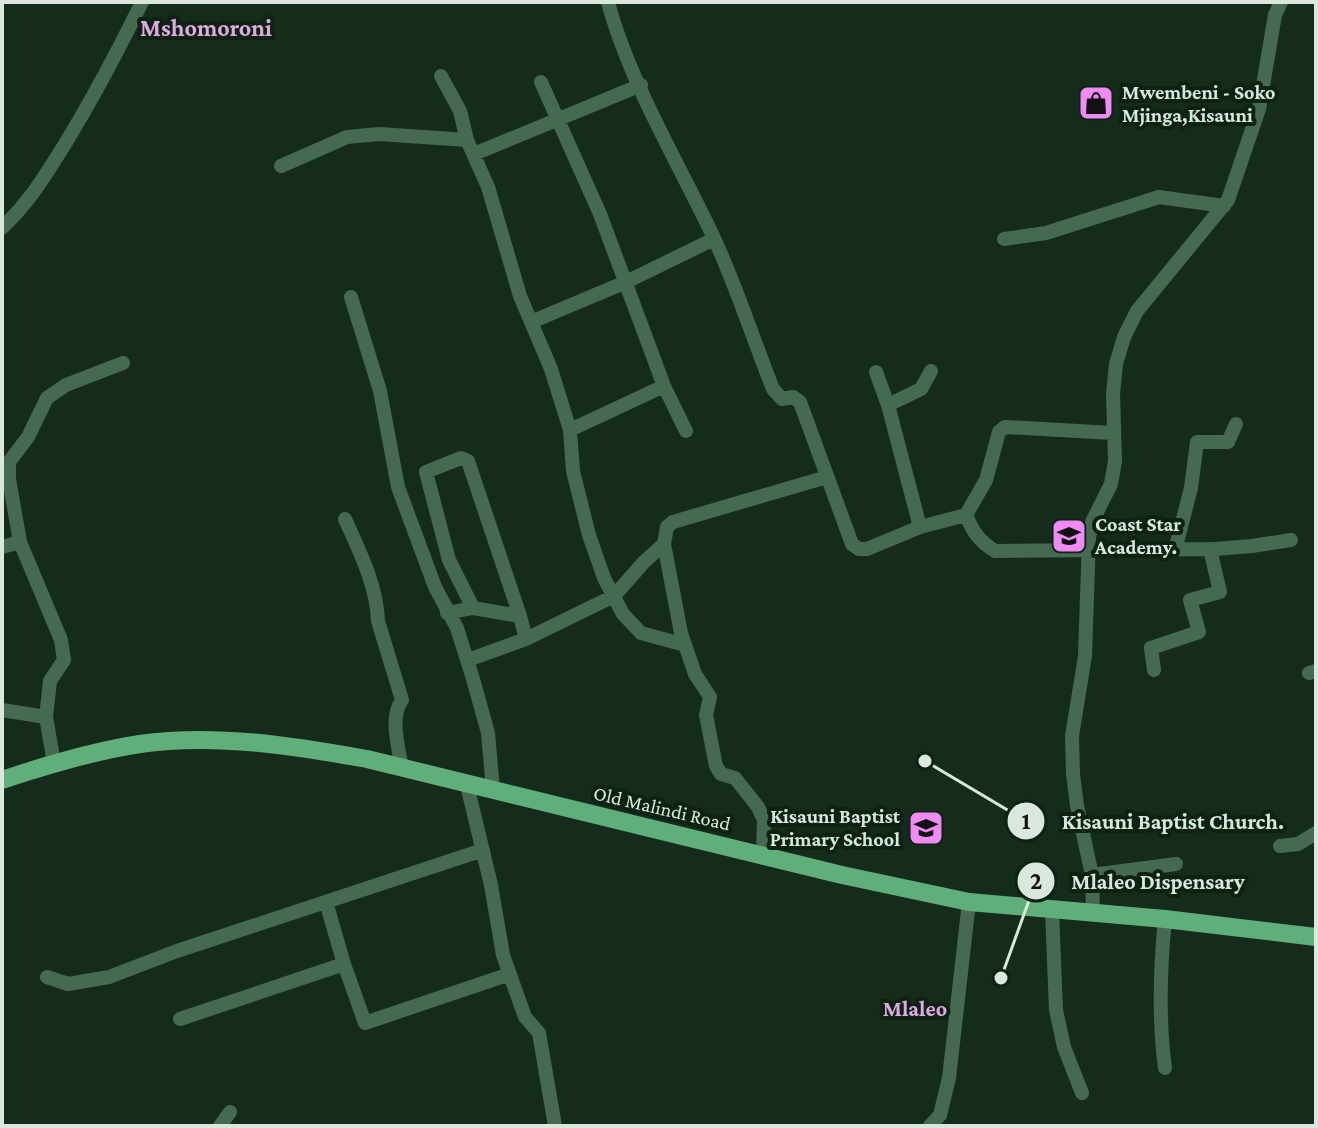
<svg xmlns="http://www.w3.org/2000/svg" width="1318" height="1128" font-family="'Crimson Pro',serif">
	<rect width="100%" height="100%" fill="#152c1d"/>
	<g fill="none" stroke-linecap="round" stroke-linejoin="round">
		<path stroke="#466a51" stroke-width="14" d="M608 2C629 81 678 162 713 236 736 285 753 339 773 389L782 399 793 397 800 402 852 544 859 549H867L920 527 966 515 986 480 999 432 1005 427 1113 433
			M441 76 460 111 467 140 488 187 520 296 551 369 570 430 573 471 589 535 604 578 623 614 641 633 685 645
			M541 82 600 214 664 386 686 431
			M474 154 641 85
			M281 166 347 137 379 134 467 140
			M2 228C31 200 44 177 65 144 93 98 118 51 142 2
			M1004 239 1046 233 1159 197 1224 206
			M351 297 380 391 398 487 435 587 457 628 473 679 488 733 493 790
			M531 322 626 282 714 239
			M876 372 888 405 920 527
			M888 405 921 389 931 371
			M570 430 664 386
			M966 515C973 532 979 541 995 551L1215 549 1252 546 1291 540
			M345 519C359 550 377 586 378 621L402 700C389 718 399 748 402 769
			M20 542 9 479V462L28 437 47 398 66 385 123 363
			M664 544 681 633 695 674 710 697 706 715 716 766 721 774 735 778 758 807 764 820 763 854
			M2 547 20 542 61 640 64 660 50 681 46 717 54 763
			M1175 550 1191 488 1197 442H1228L1236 424
			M473 608 449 560 426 472 461 458 468 461 520 616
			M447 613 473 608 520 616 526 639
			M468 660 526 639 614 596 644 562 664 544 667 527 673 522 827 477
			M1154 670 1151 648 1199 632 1190 600 1220 592 1210 549
			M1309 673 1316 671
			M2 710 46 717
			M467 785 491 885 503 955 525 1017 539 1033 555 1126
			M1280 846 1298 844 1316 833
			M1092 875 1176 864
			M326 902 344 964 365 1023 510 974
			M1052 911 1056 1010 1064 1047 1082 1093
			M1093 913 1092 875 1077 806 1073 774 1072 736 1085 656 1089 538 1092 522 1111 484 1115 461 1113 394 1116 364 1124 337 1137 311 1228 200 1259 109 1275 15 1281 2
			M1165 919C1160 969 1158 1017 1165 1068
			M47 977 68 984 109 977 177 951 483 850
			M180 1019 344 964
			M220 1126 230 1112
			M930 1126 940 1115 949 1078 969 902"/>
		<path stroke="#60ae79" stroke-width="18" d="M2 780C47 765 93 751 140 744 214 733 294 746 367 759L842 875 969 902 1165 919 1316 937"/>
	</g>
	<defs>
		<symbol id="shop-square" viewBox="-11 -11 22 22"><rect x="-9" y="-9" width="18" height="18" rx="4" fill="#f08bf6" stroke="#0c2213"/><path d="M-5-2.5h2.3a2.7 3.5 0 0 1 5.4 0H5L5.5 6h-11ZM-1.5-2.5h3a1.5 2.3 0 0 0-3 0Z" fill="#111"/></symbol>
		<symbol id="school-square" viewBox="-11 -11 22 22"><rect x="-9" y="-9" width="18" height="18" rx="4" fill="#f08bf6" stroke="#0c2213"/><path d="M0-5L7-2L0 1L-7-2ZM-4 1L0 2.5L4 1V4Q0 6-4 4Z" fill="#111"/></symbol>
	</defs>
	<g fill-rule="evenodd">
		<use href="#shop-square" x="1076" y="83" width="40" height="40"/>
		<use href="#school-square" x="1049" y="516" width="40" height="40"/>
		<use href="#school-square" x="906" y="808" width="40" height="40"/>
	</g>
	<g text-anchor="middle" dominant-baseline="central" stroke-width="8" stroke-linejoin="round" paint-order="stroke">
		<g font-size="20" font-weight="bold" fill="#d9e7dc" stroke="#0c2213" text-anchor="start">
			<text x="1122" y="92">Mwembeni - Soko<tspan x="1122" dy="23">Mjinga,Kisauni</tspan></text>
			<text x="1095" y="524">Coast Star<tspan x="1095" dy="23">Academy.</tspan></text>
			<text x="900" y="816" text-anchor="end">Kisauni Baptist<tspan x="900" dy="23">Primary School</tspan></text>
		</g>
		<g font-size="20" fill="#d9e7dc" stroke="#0c2213">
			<text transform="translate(662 808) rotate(13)">Old Malindi Road</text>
		</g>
		<g font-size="22" font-weight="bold" fill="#e0a9e3" stroke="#0c2213">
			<text x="915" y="1008">Mlaleo</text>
		</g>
		<g font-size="24" font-weight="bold" fill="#e0a9e3" stroke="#0c2213">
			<text x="206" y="27">Mshomoroni</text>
		</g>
	</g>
	<path fill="none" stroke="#d9e7dc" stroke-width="3" d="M925 761L1026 821M1001 978L1036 881"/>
	<g fill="#d9e7dc" stroke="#0c2213" stroke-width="3">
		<circle cx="925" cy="761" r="8"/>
		<circle cx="1001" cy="978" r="8"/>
		<circle cx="1026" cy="821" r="20"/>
		<circle cx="1036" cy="881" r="20"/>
	</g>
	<g font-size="24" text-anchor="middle" font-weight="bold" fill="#111">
		<text x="1026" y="829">1</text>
		<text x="1036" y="889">2</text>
	</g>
	<g font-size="22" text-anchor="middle" font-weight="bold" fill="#d9e7dc" stroke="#0c2213" stroke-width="8" stroke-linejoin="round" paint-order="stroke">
		<text x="1173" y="829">Kisauni Baptist Church.</text>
		<text x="1158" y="889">Mlaleo Dispensary</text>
	</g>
	<rect width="1318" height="1128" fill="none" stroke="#d9e7dc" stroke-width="8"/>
</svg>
